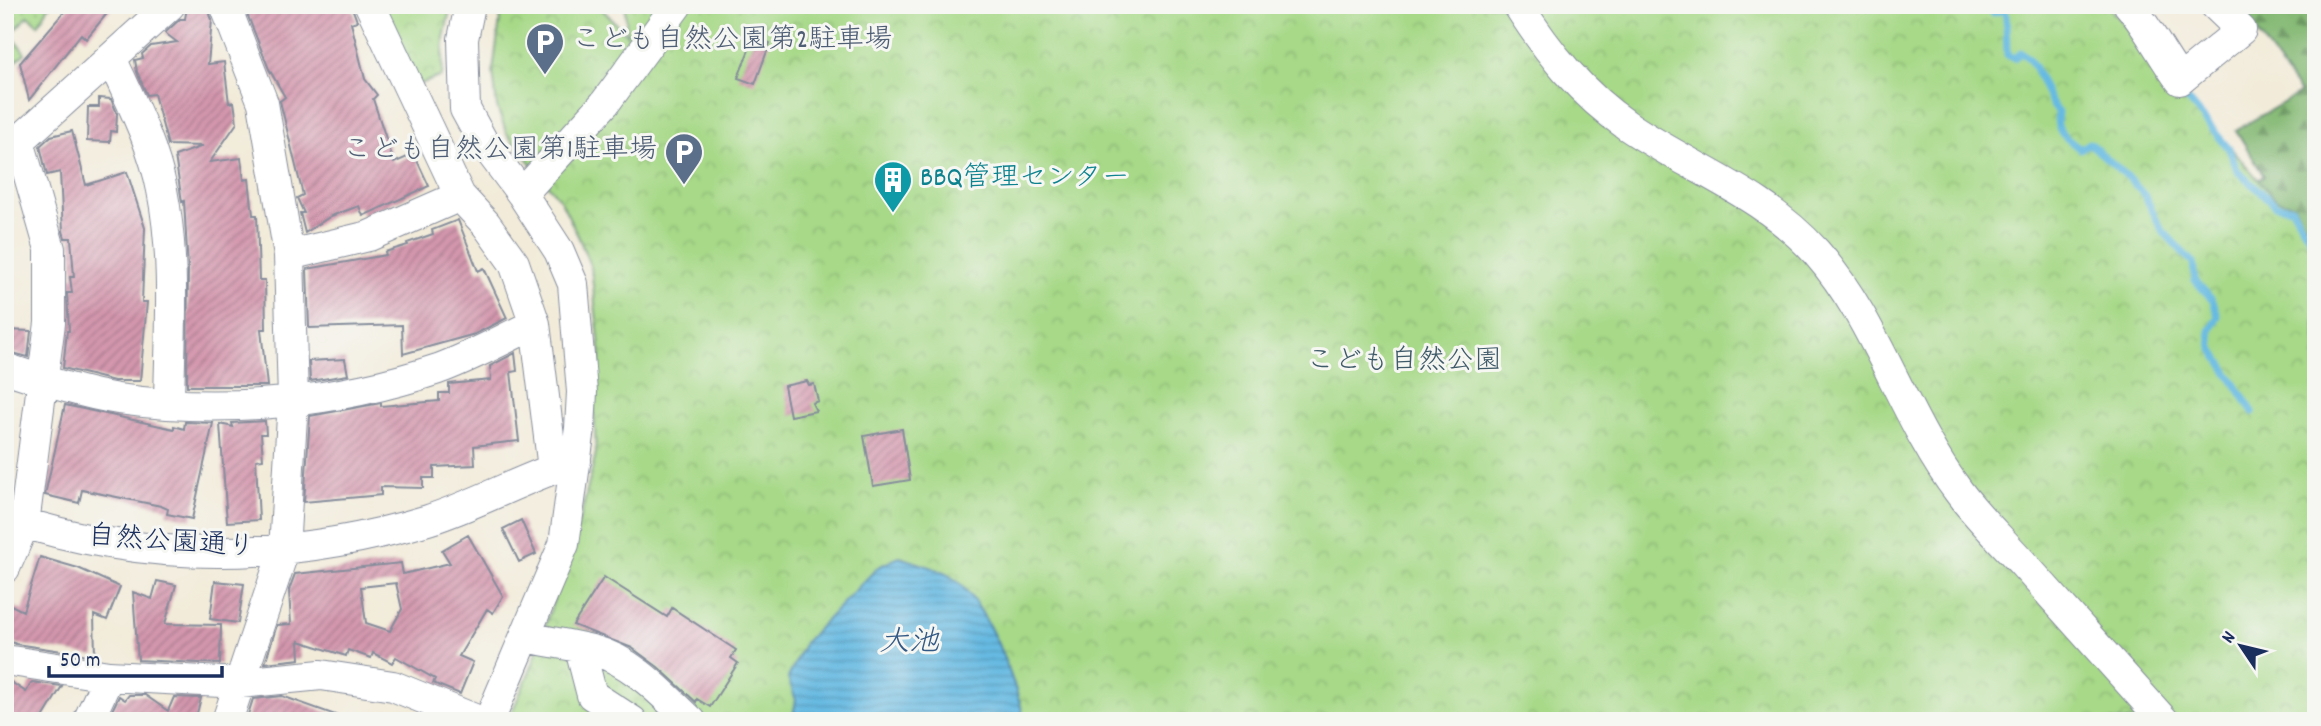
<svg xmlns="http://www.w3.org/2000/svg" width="2321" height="726" font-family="Dekko,'Klee One',sans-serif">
	<defs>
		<pattern id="grass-dots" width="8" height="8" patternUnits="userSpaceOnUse" patternTransform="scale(1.75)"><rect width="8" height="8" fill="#a7d988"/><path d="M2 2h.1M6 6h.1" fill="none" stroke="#8fbb78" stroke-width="1.8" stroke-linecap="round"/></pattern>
		<pattern id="forest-firs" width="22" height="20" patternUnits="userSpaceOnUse" patternTransform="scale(1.75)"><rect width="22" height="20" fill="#85b974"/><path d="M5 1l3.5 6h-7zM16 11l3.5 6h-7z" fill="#6c9762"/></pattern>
		<pattern id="park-crowns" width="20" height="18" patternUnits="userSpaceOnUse" patternTransform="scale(1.75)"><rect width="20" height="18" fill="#a7d988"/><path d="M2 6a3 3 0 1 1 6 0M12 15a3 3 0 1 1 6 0" fill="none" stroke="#8fbb78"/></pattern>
		<pattern id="water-rules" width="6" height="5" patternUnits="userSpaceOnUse" patternTransform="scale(1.75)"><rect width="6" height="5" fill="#66bae2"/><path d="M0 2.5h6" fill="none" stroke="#5398ba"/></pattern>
		<pattern id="building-hatch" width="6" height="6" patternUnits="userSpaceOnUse" patternTransform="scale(1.75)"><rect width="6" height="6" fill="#d497ad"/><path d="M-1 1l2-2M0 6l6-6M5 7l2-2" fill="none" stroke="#ab7c90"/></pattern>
	</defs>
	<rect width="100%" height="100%" fill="#f6f6f2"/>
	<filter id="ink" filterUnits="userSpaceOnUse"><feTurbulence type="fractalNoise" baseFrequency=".0143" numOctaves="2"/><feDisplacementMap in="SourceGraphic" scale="14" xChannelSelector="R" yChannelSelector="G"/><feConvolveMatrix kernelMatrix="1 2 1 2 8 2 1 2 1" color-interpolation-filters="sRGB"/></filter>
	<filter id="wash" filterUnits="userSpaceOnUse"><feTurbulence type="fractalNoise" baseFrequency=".00686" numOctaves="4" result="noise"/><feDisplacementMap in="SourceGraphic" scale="28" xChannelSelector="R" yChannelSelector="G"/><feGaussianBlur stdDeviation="1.57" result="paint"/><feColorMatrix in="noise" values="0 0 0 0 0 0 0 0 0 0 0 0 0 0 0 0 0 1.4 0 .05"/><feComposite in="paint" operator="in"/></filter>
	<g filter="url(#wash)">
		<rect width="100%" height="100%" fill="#f2ebd9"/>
		<path fill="url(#grass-dots)" stroke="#618473" stroke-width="2" d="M5 5H50L38 25 28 16 11 34 25 53 5 71Z"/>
		<path fill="url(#forest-firs)" stroke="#507469" stroke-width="2" d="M2237 5H2316V219L2294 230 2217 202 2264 176 2236 130 2300 93Z"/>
		<path fill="url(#park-crowns)" stroke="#618473" stroke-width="2" d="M381 5H451L444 38 442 76 415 86Z
			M502 5H598L627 35 625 5H2107L2275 199 2294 205 2316 247V721H508L533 664 582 512 596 453 593 385 601 357 591 268 579 238 561 201 507 134 497 107 493 71Z"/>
		<path fill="url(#water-rules)" stroke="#4074a0" stroke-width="2" d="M899 557C917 563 944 569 959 583 990 613 1014 679 1025 721H792L796 700 788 678 805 642 878 567Z"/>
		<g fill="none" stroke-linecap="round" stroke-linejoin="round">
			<path stroke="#66bae2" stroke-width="7" d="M1991 5 1992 13 2003 10 2006 16 2007 56 2014 58 2021 52C2042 67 2041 94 2058 112 2054 133 2066 137 2080 149L2089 143 2128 177 2145 196 2162 230 2193 263 2195 280 2213 301 2218 316 2210 331 2212 348 2253 412
				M2178 88 2229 149 2238 172 2276 205 2292 208 2316 250"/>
		</g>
		<g id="blocks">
			<path fill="url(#building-hatch)" fill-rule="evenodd" d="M70 5H114L86 39 81 34 29 100 20 63Z
				M259 5H351L357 21 351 23 365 79 377 95 373 99 394 163 414 154 429 186 363 216 359 206 331 216 305 233 300 213H304L297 198 303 195 280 101 285 97 269 69 246 11Z
				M187 7 208 9 212 20 208 64 224 62 229 103 234 102 237 123 210 162 241 158 244 180 249 179 253 215H257L259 280H265L266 329H261L267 386H187L188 269 184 201 182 202 175 156 203 146 168 145 154 94 147 95 137 72 135 60 143 58 142 54 151 46 177 42 165 33 180 19H185Z
				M754 37 770 43 755 84 738 78Z
				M99 98 111 99 117 113 116 132 111 131 110 142 87 141 88 107H99Z
				M72 131 86 185 127 172 145 228 142 302H147L140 381H114L63 368 67 331H69L67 293H72L70 277H74L71 238H65L63 231 60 172 47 175 40 146 51 136Z
				M458 220 478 271 484 268 507 318 475 334 403 354 402 325 309 328 307 269 386 255 385 252 408 245 407 243 433 234 432 230Z
				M5 330 31 331 28 357 5 351Z
				M515 353 517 371 511 372 519 441 474 446 475 465 434 467V478H423V488L381 487V495L304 502 310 416 381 403V406L439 401V393H449V384L491 380 490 366Z
				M345 359 348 375 310 381 309 361Z
				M807 381 809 385 814 384 818 401 812 403 816 411 790 416 784 386Z
				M65 405 174 429V426L184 429 185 422 213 423 192 519 167 514 168 509 161 506 82 490 79 503 45 495Z
				M265 421 266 434H261L263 459 256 460 259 520 227 522 220 424 233 427 232 423Z
				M902 429 910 480 873 486 864 436Z
				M521 520 536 554 519 562 503 529Z
				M468 535 503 596 493 613 487 609 459 656 473 662 460 694 433 683 435 679 396 657 392 663 373 653 371 658 348 650 346 656 299 641 300 659 265 663 277 625 291 624 289 590 295 574 401 563 403 574 450 563 442 550ZM396 583 402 609 390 631 366 623 361 587Z
				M40 557 78 568 120 587 107 620 94 615 95 656 16 644 5 639V602L23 611Z
				M604 577 667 617 672 608 736 650 731 658 738 663 710 707 697 699 696 702 658 667 632 648 573 625Z
				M157 581 176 585 165 624 221 625 220 664 138 660 133 592 152 599Z
				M215 581 244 584 238 623 210 619Z
				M5 678 26 692 32 682 62 686 41 721H5Z
				M129 695H145L168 711 174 697 201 698 195 721H107L119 696 125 700Z
				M282 696 344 718 343 721H246L253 699Z"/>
		</g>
	</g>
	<g filter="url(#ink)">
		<use href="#blocks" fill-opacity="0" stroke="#868d9c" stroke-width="2"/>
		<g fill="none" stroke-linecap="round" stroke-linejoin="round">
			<defs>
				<path id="minor" d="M225 5 263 103 289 255 293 400 284 550 227 721
					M370 5 460 196 486 224 514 263 535 324 553 469
					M470 5 463 39 465 109 483 142 522 194 559 251 573 284 582 392 580 428 564 544 489 721
					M1518 5C1548 52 1581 94 1628 126 1691 169 1763 193 1816 252 1878 322 1902 417 1959 492 1979 519 2004 542 2026 567 2072 618 2118 670 2164 721
					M2129 5C2148 27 2162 56 2180 80L2241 30 2215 5
					M112 60C131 102 153 144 162 190 176 260 170 333 169 404
					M5 148 19 141 170 5
					M522 194 605 103 677 5
					M289 255 369 236 460 196
					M5 368C42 380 80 393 118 399 225 414 336 403 438 369 471 357 503 339 535 324
					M5 517C145 564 288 562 428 520 478 504 525 477 576 461
					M5 568 24 524 50 323V249L19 141
					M526 637C549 642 573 645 595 651 633 661 663 695 691 721
					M580 649 592 695 632 721
					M5 660 109 676 240 683 321 675 393 686 479 721
					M88 721 109 676"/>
			</defs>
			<use href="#minor" stroke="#868d9c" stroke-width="32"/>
			<use href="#minor" stroke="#fff" stroke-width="30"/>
		</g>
	</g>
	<defs>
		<symbol id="parking-pin" viewBox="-11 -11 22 30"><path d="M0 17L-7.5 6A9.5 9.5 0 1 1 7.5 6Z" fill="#5c6f8a" stroke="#f6f6f2"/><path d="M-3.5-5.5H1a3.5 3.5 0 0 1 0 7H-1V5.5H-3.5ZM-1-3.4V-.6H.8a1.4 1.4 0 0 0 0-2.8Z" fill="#fff"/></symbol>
		<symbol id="building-pin" viewBox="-11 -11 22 30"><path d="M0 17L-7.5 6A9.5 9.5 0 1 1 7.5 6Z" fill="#0f9aa8" stroke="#f6f6f2"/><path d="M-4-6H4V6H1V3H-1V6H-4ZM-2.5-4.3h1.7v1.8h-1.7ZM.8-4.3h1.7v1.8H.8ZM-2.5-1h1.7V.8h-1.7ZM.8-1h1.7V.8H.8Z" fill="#fff"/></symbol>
	</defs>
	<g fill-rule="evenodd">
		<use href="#parking-pin" x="523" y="20" width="44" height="60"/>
		<use href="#parking-pin" x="662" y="130" width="44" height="60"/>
		<use href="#building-pin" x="871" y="158" width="44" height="60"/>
	</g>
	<g text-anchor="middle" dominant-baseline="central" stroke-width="6" stroke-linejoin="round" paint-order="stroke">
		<g font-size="28" fill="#4e5e75" stroke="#f6f6f2" text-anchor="start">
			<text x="572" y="42">こども自然公園第2駐車場</text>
			<text x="657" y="152" text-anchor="end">こども自然公園第1駐車場</text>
		</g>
		<g font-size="28" fill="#0d838f" stroke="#f6f6f2" text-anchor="start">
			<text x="920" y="180">BBQ管理センター</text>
		</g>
		<g font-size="28" fill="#3e5a68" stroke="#f6f6f2">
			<text x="1404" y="363">こども自然公園</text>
		</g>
		<g font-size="28" fill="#1b2f5e" stroke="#f6f6f2">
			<text transform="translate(171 544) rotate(4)">自然公園通り</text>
		</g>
		<g font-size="30" font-style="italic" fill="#325986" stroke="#f6f6f2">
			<text x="909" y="644">大池</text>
		</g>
	</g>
	<rect width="2321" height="726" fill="none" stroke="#f6f6f2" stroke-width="28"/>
	<g transform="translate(2241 646) rotate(305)" stroke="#f6f6f2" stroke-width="5" paint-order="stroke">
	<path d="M0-5L12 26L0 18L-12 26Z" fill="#1b2f5e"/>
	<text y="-10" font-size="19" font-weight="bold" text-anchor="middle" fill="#1b2f5e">N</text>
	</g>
	<path d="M49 666v10h173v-10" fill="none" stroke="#1b2f5e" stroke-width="3.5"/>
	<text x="60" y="666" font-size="21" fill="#1b2f5e" stroke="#f6f6f2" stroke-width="5" paint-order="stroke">50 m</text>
</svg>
